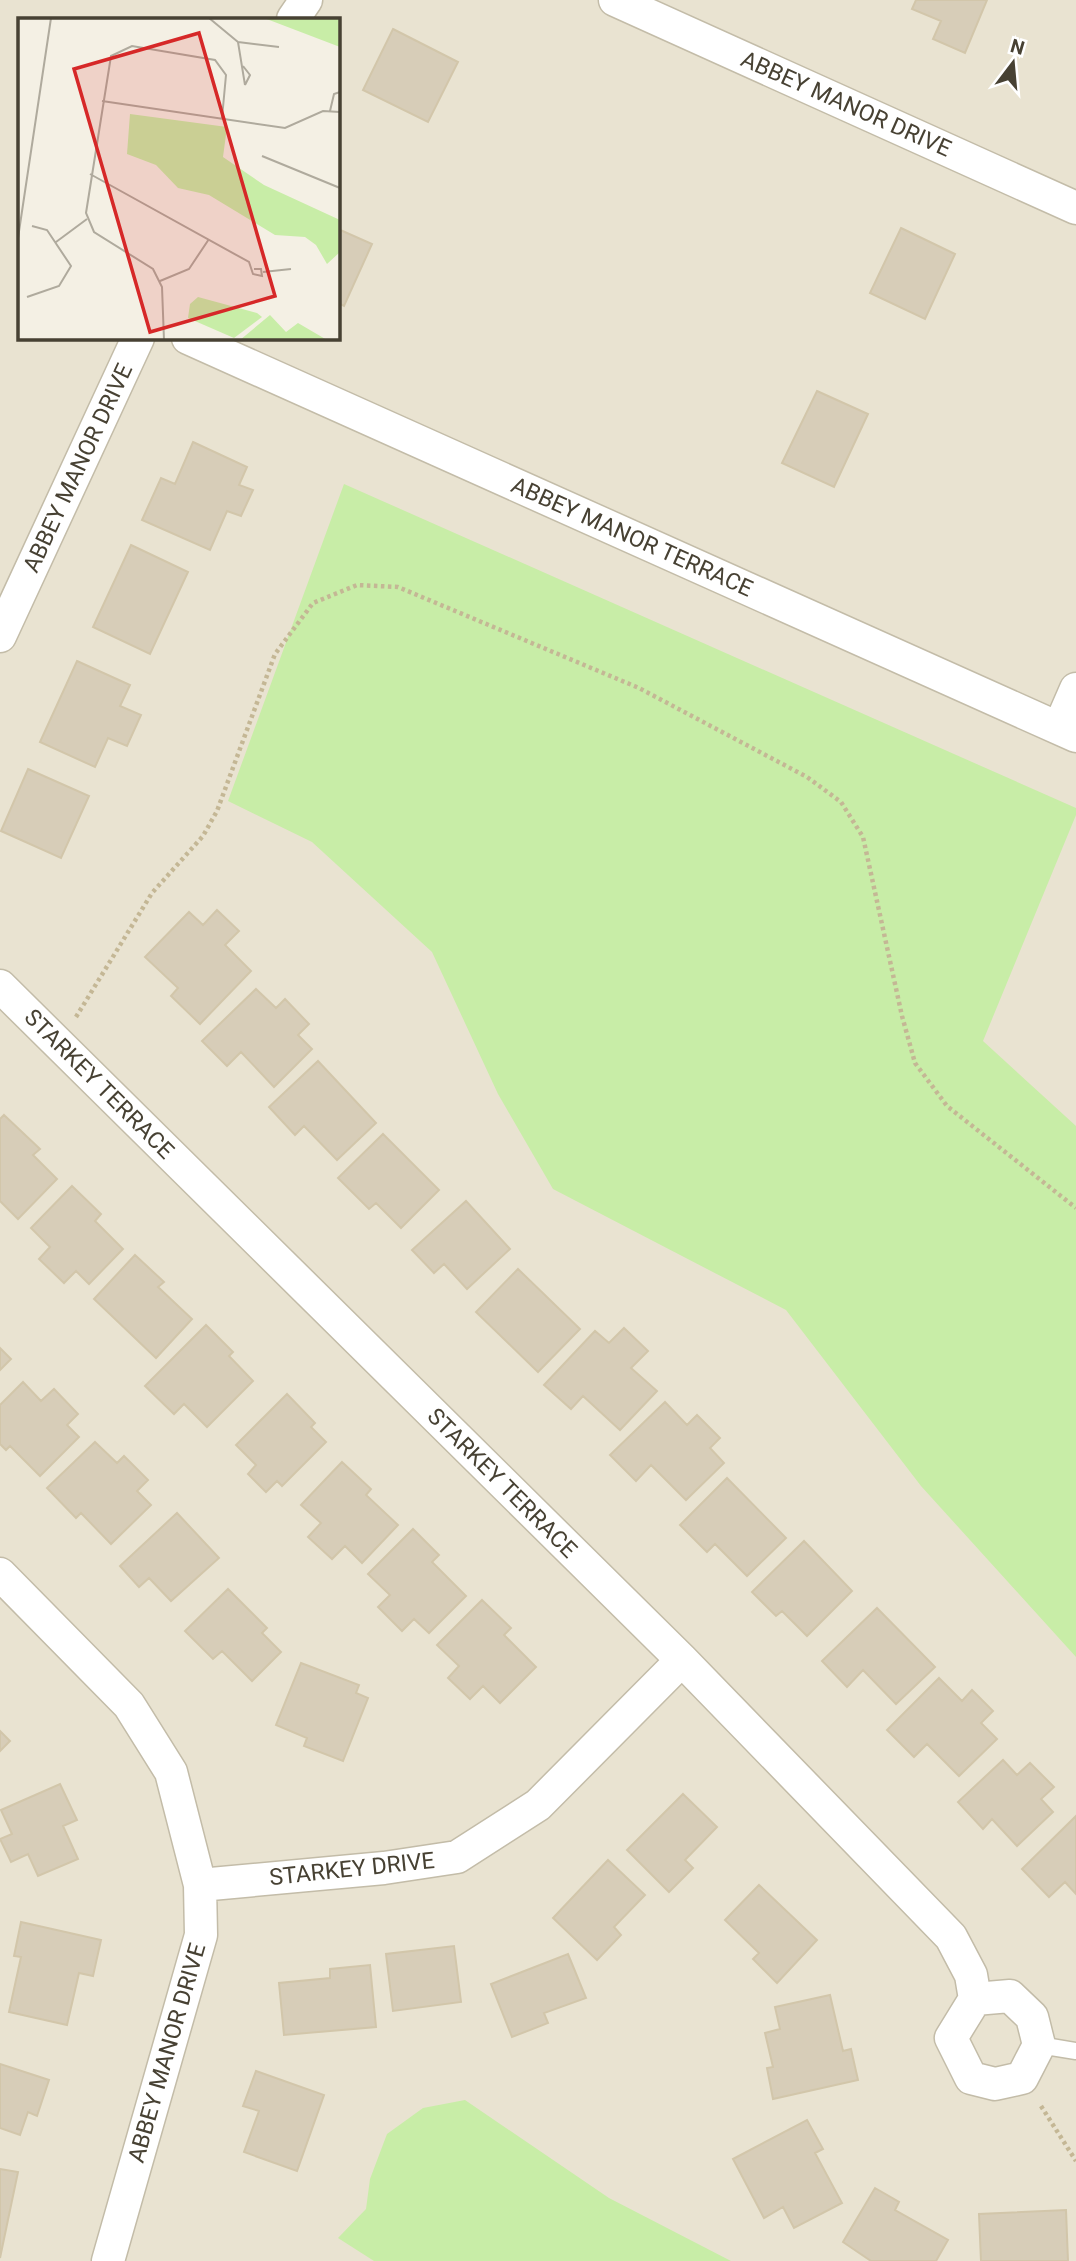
<svg xmlns="http://www.w3.org/2000/svg" width="1076" height="2261" font-family="Roboto,sans-serif">
	<rect width="100%" height="100%" fill="#f4f0e4"/>
	<path fill="#e9e3d1" fill-rule="evenodd" d="M0 0H1076V2261H0ZM19 19H338V338H19Z"/>
	<path fill="#c8eda7" d="M344 484 1076 808V815L983 1041 1076 1126V1657L921 1486 786 1310 553 1189 498 1094 432 952 312 842 228 801Z
		M465 2100 609 2198 731 2261H374L338 2238 366 2209 370 2179 387 2134 423 2108Z"/>
	<path fill="#d7cdb8" stroke="#d2c6aa" stroke-width="2" d="M916 0H987L965 53 933 39 941 21 912 9Z
		M393 29 458 62 428 122 363 90Z
		M901 228 955 254 925 319 870 293Z
		M338 229 372 244 344 306 338 303Z
		M817 391 868 414 834 487 782 463Z
		M193 442 247 467 239 485 253 490 241 516 227 511 210 550 142 520 161 478 175 484Z
		M131 545 188 572 150 654 93 627Z
		M77 661 130 685 120 706 141 715 127 746 108 738 95 767 40 742Z
		M28 769 89 796 61 858 1 831Z
		M217 910 239 931 225 945 251 971 200 1024 171 996 178 988 145 957 189 912 203 925Z
		M256 989 276 1008 285 999 309 1024 298 1035 312 1049 274 1087 241 1052 227 1066 202 1041Z
		M318 1061 376 1123 337 1160 304 1126 295 1135 269 1107Z
		M4 1115 40 1149 33 1155 57 1179 18 1219 0 1201V1119Z
		M383 1134 439 1190 401 1228 376 1203 369 1209 338 1178Z
		M72 1186 101 1214 95 1221 123 1249 89 1284 76 1271 64 1283 39 1259 50 1247 31 1228Z
		M466 1201 510 1249 467 1289 444 1264 434 1273 412 1250Z
		M135 1255 164 1282 158 1287 192 1319 156 1358 94 1299Z
		M518 1269 580 1329 538 1372 476 1312Z
		M206 1325 233 1352 229 1356 253 1381 207 1427 184 1404 174 1414 145 1386Z
		M624 1328 648 1351 631 1368 657 1391 620 1430 583 1396 571 1409 544 1385 595 1331 609 1343Z
		M0 1348 11 1359 0 1370Z
		M23 1382 41 1401 54 1389 78 1414 67 1425 79 1437 40 1476 10 1446 6 1450 0 1444V1405Z
		M287 1394 315 1423 311 1427 326 1442 282 1486 277 1481 266 1492 248 1474 256 1465 236 1445Z
		M665 1402 687 1425 697 1415 720 1438 710 1448 724 1463 686 1500 651 1465 636 1481 610 1455Z
		M95 1442 117 1463 124 1456 148 1480 137 1491 151 1505 111 1544 81 1513 76 1518 47 1488Z
		M342 1462 371 1489 366 1495 398 1525 362 1563 345 1546 332 1559 308 1537 321 1523 301 1505Z
		M727 1478 786 1538 747 1576 715 1544 707 1552 680 1525Z
		M177 1513 219 1558 171 1601 149 1578 139 1587 120 1566Z
		M413 1529 439 1555 432 1562 466 1596 429 1633 414 1619 402 1631 378 1607 390 1595 368 1574Z
		M804 1541 852 1591 807 1636 782 1611 776 1616 752 1592Z
		M228 1589 267 1628 262 1633 281 1652 252 1681 222 1651 213 1659 185 1631Z
		M482 1600 511 1628 504 1635 536 1667 500 1703 483 1686 470 1699 448 1678 459 1666 437 1645Z
		M877 1608 935 1667 896 1704 863 1670 847 1687 822 1661Z
		M301 1663 359 1685 356 1693 368 1698 343 1761 304 1746 307 1738 276 1725Z
		M939 1678 962 1701 972 1690 993 1711 981 1723 997 1739 959 1776 927 1744 914 1757 887 1730Z
		M0 1731 10 1741 0 1751Z
		M1003 1760 1017 1775 1030 1763 1054 1787 1041 1799 1053 1812 1017 1846 992 1819 983 1829 958 1802Z
		M60 1784 77 1820 63 1826 78 1859 38 1876 28 1854 11 1862 0 1839 12 1834 1 1810Z
		M683 1794 717 1827 685 1860 693 1868 669 1892 627 1850Z
		M1076 1816V1894L1065 1882 1049 1897 1022 1869Z
		M608 1860 645 1895 614 1927 621 1935 597 1960 553 1918Z
		M759 1885 817 1940 777 1983 753 1959 759 1953 725 1920Z
		M21 1922 101 1940 93 1976 79 1973 67 2025 9 2012 21 1957 14 1956Z
		M454 1946 461 2002 393 2011 386 1954Z
		M568 1954 586 1998 544 2013 548 2023 512 2037 491 1984Z
		M370 1965 376 2027 284 2035 279 1983 330 1978V1969Z
		M830 1995 843 2051 851 2049 858 2080 773 2099 767 2068 773 2067 765 2033 780 2029 775 2007Z
		M0 2064 49 2080 37 2116 28 2112 20 2135 0 2128Z
		M256 2071 324 2095 297 2171 244 2152 259 2111 243 2106Z
		M807 2120 823 2149 815 2153 842 2203 794 2228 783 2207 764 2218 733 2159Z
		M0 2169 18 2172 0 2258Z
		M875 2188 899 2202 895 2210 948 2240 936 2261H871L843 2242Z
		M1066 2210 1068 2261H981L979 2214Z"/>
	<g fill="none" stroke-linecap="round" stroke-linejoin="round">
		<defs>
			<path id="service" d="M1039 2045 1076 2051"/>
			<path id="minor" d="M615 0 1076 208
				M293 19 306 0
				M188 338 1076 736
				M0 636 138 338
				M1059 728 1076 689
				M0 986 682 1660 951 1937 971 1975 975 1999 951 2038 971 2078 995 2084 1022 2078 1039 2045 1032 2017 1010 1996 975 1999
				M0 1574 129 1705 171 1772 200 1885 201 1935 108 2261
				M200 1885 384 1868 457 1857 538 1805 682 1660"/>
		</defs>
		<use href="#service" stroke="#c3bca8" stroke-width="19"/>
		<use href="#minor" stroke="#c3bca8" stroke-width="35"/>
		<path stroke="#c4b795" stroke-width="4.5" stroke-dasharray="3.5 3.5" stroke-linecap="butt" d="M76 1017 152 893 203 836 217 811 275 654 313 603 357 585 398 587 639 688 807 777 841 802 863 837 902 1016 915 1063 947 1106 1076 1208
			M1041 2106 1076 2161"/>
		<use href="#service" stroke="#fff" stroke-width="16"/>
		<use href="#minor" stroke="#fff" stroke-width="32"/>
	</g>
	<g text-anchor="middle" dominant-baseline="central" stroke-width="7" stroke-linejoin="round" paint-order="stroke">
		<g font-size="23" fill="#474133" stroke="#fff">
			<text transform="translate(846 104) rotate(24)">ABBEY MANOR DRIVE</text>
			<text transform="translate(78 468) rotate(-65)">ABBEY MANOR DRIVE</text>
			<text transform="translate(632 537) rotate(24)">ABBEY MANOR TERRACE</text>
			<text transform="translate(99 1084) rotate(45)">STARKEY TERRACE</text>
			<text transform="translate(502 1483) rotate(45)">STARKEY TERRACE</text>
			<text transform="translate(352 1869) rotate(-6)">STARKEY DRIVE</text>
			<text transform="translate(167 2053) rotate(-74)">ABBEY MANOR DRIVE</text>
		</g>
	</g>
	<g transform="translate(18 18)">
		<rect width="322" height="322" fill="#f4f0e4"/>
		<path d="M246 0H322V29ZM112 96 209 109 205 139 246 167 322 202V234L309 246 298 227 287 219 257 217 191 177 160 170 138 147 109 136ZM180 279 239 295 244 299 216 320 170 300 172 286ZM252 297 268 314 280 305 309 322H222Z" fill="#c8eda7"/>
		<path fill="none" stroke="#afaa9d" stroke-width="2" d="M191 0 220 24 227 67M220 24 261 29M225 48 232 57 227 67M84 83 267 110 305 93 322 94M312 93 316 76 322 74M244 138 322 170M72 156 231 244 235 256 244 258 243 251H236M0 220 33 0M38 224 69 201M245 254 273 251M142 263 171 251 191 221M9 279 41 268 53 248 29 212 14 208M146 322 144 269 135 251 76 214 68 195 93 38 114 28 197 42 208 57 204 100"/>
		<path fill="#d62828" fill-opacity="0.15" stroke="#d62828" stroke-width="3.5" d="M181 15 257 278 132 314 56 51Z"/>
		<rect width="322" height="322" fill="none" stroke="#474133" stroke-width="3.5"/>
	</g>
	<g transform="translate(1013 63) rotate(16)" stroke="#ffffff" stroke-width="5" paint-order="stroke">
	<path d="M0-5L12 26L0 18L-12 26Z" fill="#474133"/>
	<text y="-10" font-size="19" font-weight="bold" text-anchor="middle" fill="#474133">N</text>
	</g>
</svg>
